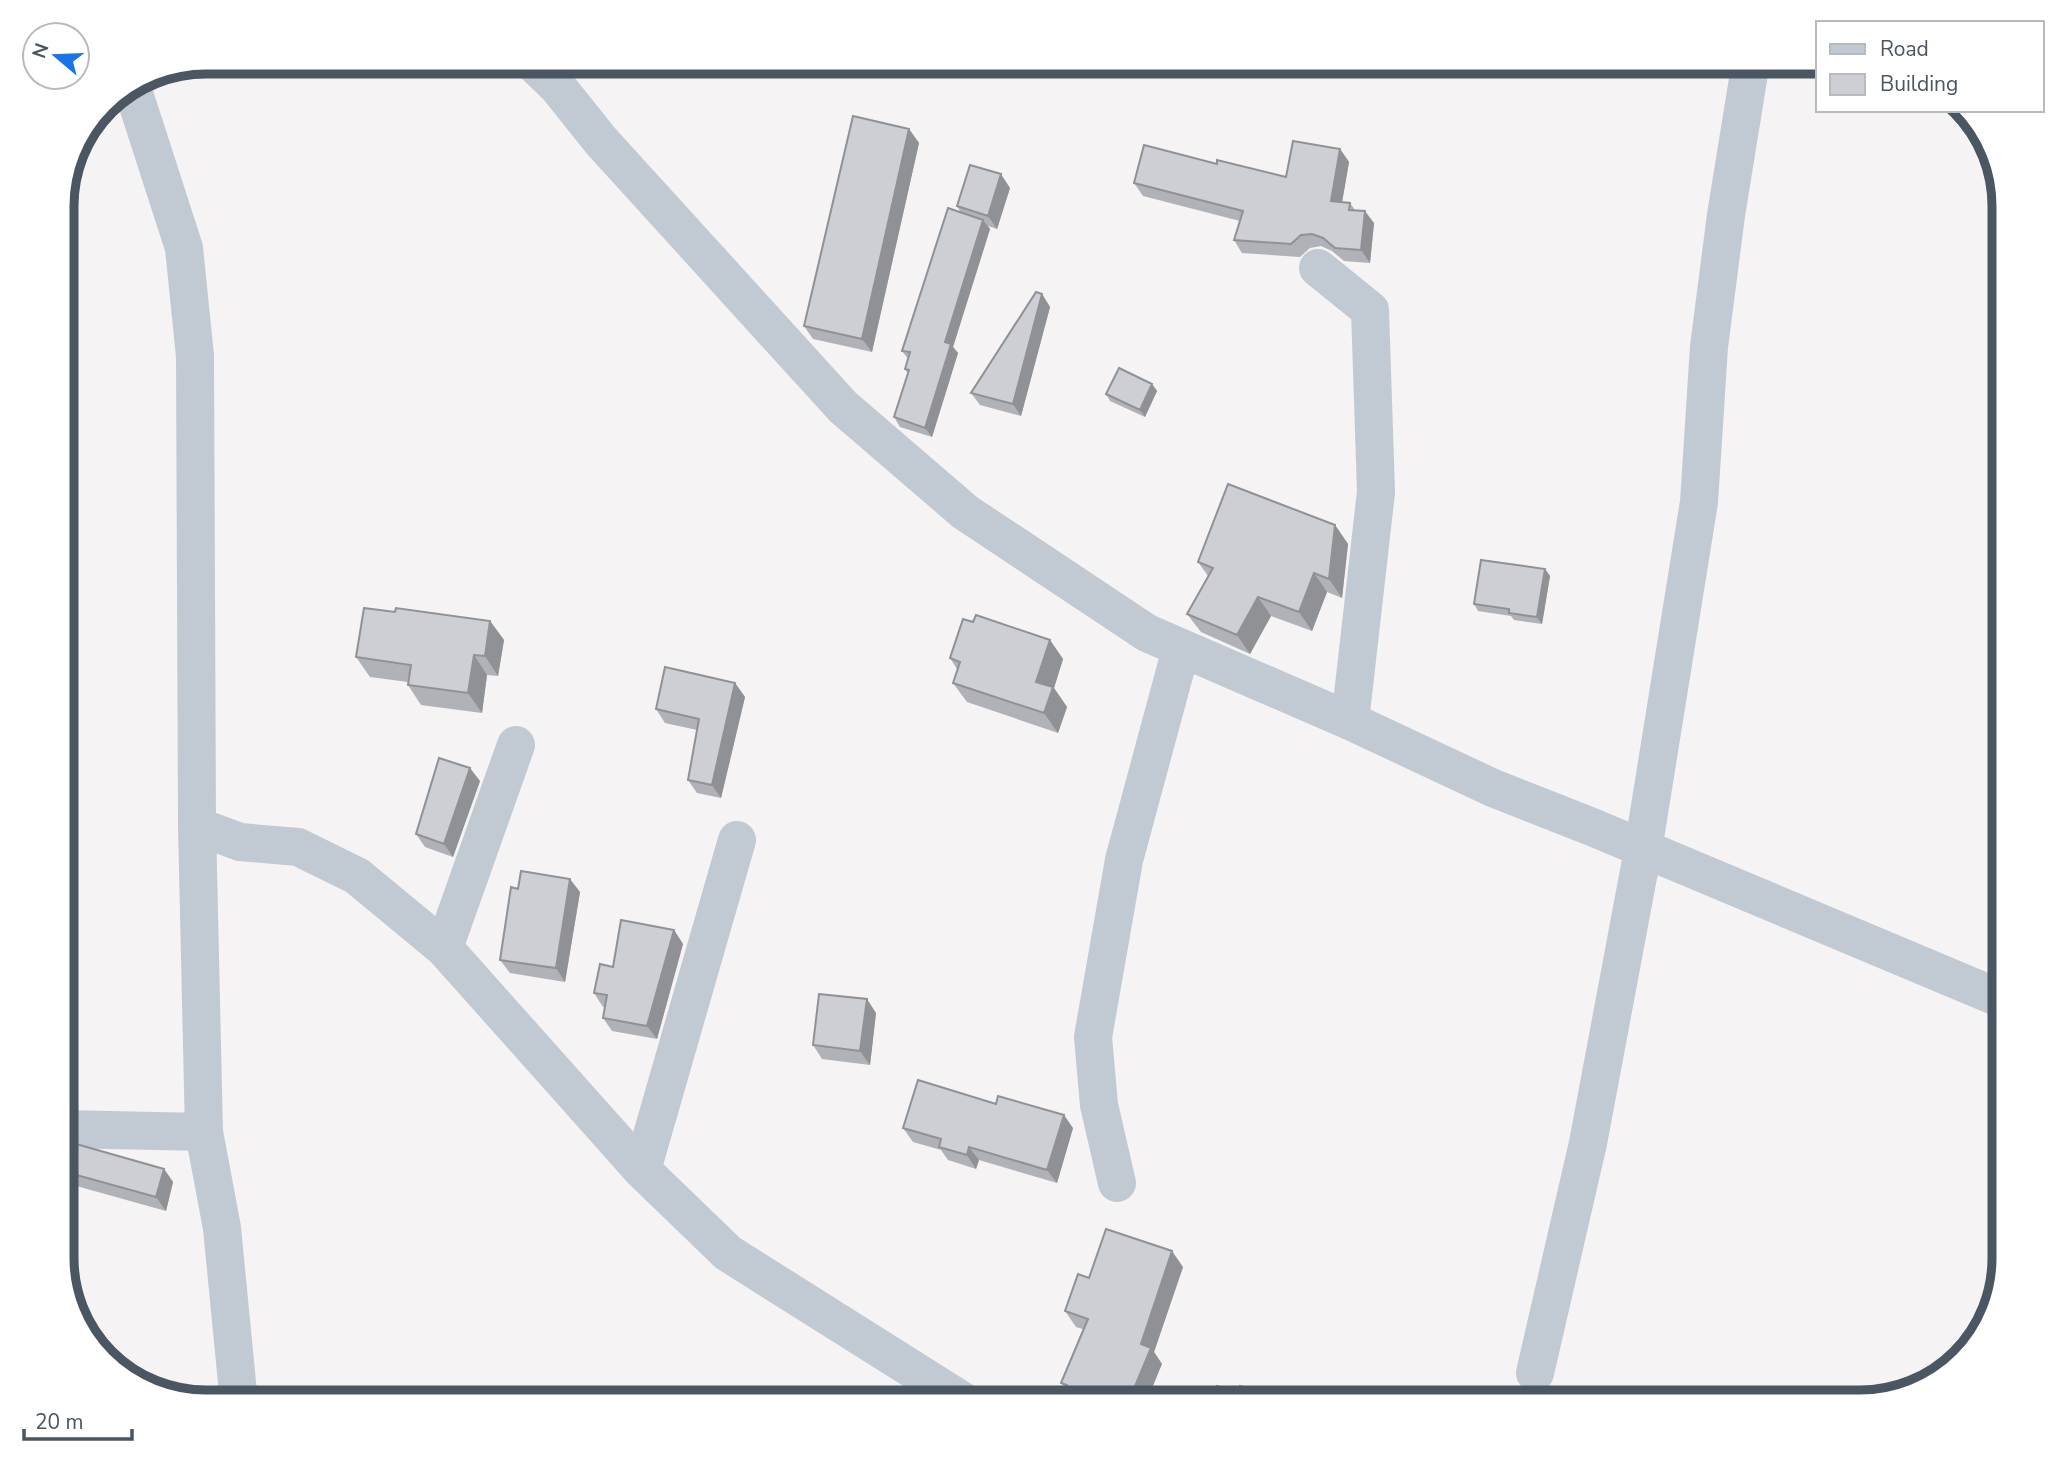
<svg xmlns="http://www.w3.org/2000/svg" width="2065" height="1464" font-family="'Nunito Sans',sans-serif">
	<rect width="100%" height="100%" fill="#f5f3f3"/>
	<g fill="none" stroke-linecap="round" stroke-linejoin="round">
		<path stroke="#c1cad2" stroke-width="38" d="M531 61 557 86 601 141 843 407 965 512 1147 633 1350 721 1493 788 1592 827 2004 1000
			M1318 268 1370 310 1376 492 1350 721
			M197 826 240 842 298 847 357 876 444 948 642 1170 728 1253 966 1403
			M444 948 516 745
			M62 1129 204 1132 197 826 195 356 184 248 131 84
			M204 1132 222 1228 239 1403
			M642 1170 737 840
			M1117 1183 1099 1105 1093 1037 1124 860 1181 649
			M1535 1373 1588 1143 1643 850 1699 502 1709 347 1726 215 1751 61"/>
	</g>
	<path fill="#b0b2b7" d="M885 61H913L908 72Z
		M966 61H981L978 67Z
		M909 129 919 143 872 352 813 339 804 326Z
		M1340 149 1349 162 1342 202 1350 203 1355 210 1374 223 1370 263 1344 261 1332 251 1321 246 1310 248 1300 257 1242 253 1234 240 1240 221 1143 196 1134 183 1286 177Z
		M1010 188 997 229 988 226 990 229 953 347 958 353 932 437 900 427 894 417 908 374 905 369 908 359 902 351 961 213 957 206Z
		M1042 294 1050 307 1021 416 980 405 971 393Z
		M1152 384 1157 391 1145 417 1110 401 1106 394Z
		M1335 525 1348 544 1342 598 1327 592 1312 631 1271 616 1250 654 1201 632 1187 614 1208 576 1198 562Z
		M1545 569 1550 576 1542 624 1514 620 1511 616 1478 611 1474 604Z
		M395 612 490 621 504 640 498 676 487 675 482 713 421 705 408 685V682L370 677 356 657Z
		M973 622 1050 640 1063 659 1054 688 1067 707 1058 733 967 702 953 683 957 669 950 658Z
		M735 683 745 697 721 798 697 793 688 780 697 730 665 723 656 709Z
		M480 781 453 857 425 847 416 834Z
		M518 889 580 892 565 982 510 973 500 960Z
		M674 930 683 944 657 1039 612 1031 603 1018 605 1007H603L594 993 613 967Z
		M876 1013 870 1065 822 1059 813 1045Z
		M903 1128H1073L1057 1183 979 1160 976 1169 948 1160 941 1150 913 1142Z
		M62 1140 164 1169 173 1182 166 1211 62 1182Z
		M1183 1267 1154 1352 1162 1364 1066 1389 1061 1383 1083 1329 1076 1327 1065 1311 1089 1278Z"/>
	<path fill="#909195" d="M901 61H913L908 72Z
		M974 61H981L978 67Z
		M909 129 919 143 872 352 862 339Z
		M1340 149 1349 162 1340 214 1331 201Z
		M1001 174 1010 188 997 229 988 216Z
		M1365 211 1374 223 1370 263 1361 250Z
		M983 220 990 229 953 347 958 353 932 437 925 428 945 342Z
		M1042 294 1050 307 1021 416 1013 404Z
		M1152 384 1157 391 1145 417 1140 410Z
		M1335 525 1348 544 1342 598 1329 579Z
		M1545 569 1550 576 1542 624 1537 617Z
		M1314 573 1327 592 1312 631 1299 612Z
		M1258 597 1271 616 1250 654 1237 635Z
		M490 621 504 640 498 676 485 656Z
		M1050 640 1063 659 1054 688 1067 707 1058 733 1044 713 1036 682Z
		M474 655 487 675 482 713 468 693Z
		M735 683 745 697 721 798 712 785Z
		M470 768 480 781 453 857 444 844Z
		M570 879 580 892 565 982 556 968Z
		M674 930 683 944 657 1039 647 1026Z
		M867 999 876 1013 870 1065 860 1051Z
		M1064 1115 1073 1128 1057 1183 1047 1170Z
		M969 1147 979 1160 976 1169 967 1155Z
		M164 1169 173 1182 166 1211 156 1197Z
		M1172 1251 1183 1267 1154 1352 1162 1364 1146 1403H1128L1141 1344Z"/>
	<path fill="#cdcfd5" stroke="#909195" stroke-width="2" d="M853 116 909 129 862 339 804 326Z
		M1293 141 1340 149 1331 201 1350 203 1349 210 1365 211 1361 250 1335 248 1323 238 1312 234 1301 235 1291 244 1234 240 1243 211 1134 183 1144 145 1217 164V160L1286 177Z
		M970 165 1001 174 988 216 957 206Z
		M948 208 983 220 945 342 951 344 925 428 894 417 909 370 905 369 910 352 902 351Z
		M1036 292 1042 294 1013 404 971 393Z
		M1119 368 1152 384 1140 410 1106 394Z
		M1228 484 1335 525 1329 579 1314 573 1299 612 1258 597 1237 635 1187 614 1213 568 1198 562Z
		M1481 560 1545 569 1537 617 1509 613V609L1474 604Z
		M364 608 395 612 396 608 490 621 485 656 474 655 468 693 408 685 411 665 356 657Z
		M976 615 1050 640 1036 682 1053 687 1044 713 953 683 960 662 950 658 963 619 973 622Z
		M665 667 735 683 712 785 688 780 699 719 656 709Z
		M439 758 470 768 444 844 416 834Z
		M521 871 570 879 556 968 500 960 511 887 518 889Z
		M621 920 674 930 647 1026 603 1018 607 995 594 993 600 964 613 967Z
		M819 994 867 999 860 1051 813 1045Z
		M918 1080 996 1104 998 1096 1064 1115 1047 1170 969 1147 967 1155 939 1147 941 1139 903 1128Z
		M62 1140 164 1169 156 1197 62 1171Z
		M1106 1229 1172 1251 1141 1344 1151 1348 1128 1403H1060L1067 1385 1061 1383 1088 1319 1065 1311 1078 1274 1089 1278Z
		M1217 1386 1238 1393 1240 1386 1294 1403H1212Z"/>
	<path d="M0 0H2065V1464H0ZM206 74H1860A132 132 0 0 1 1992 206V1258A132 132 0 0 1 1860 1390H206A132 132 0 0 1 74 1258V206A132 132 0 0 1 206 74Z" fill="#fff" fill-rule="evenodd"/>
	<path fill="none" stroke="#4a5661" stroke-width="9" d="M206 74H1860A132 132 0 0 1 1992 206V1258A132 132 0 0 1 1860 1390H206A132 132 0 0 1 74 1258V206A132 132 0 0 1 206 74Z"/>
	<rect x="1816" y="21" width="228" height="91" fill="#ffffff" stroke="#b7bbc0" stroke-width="2"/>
	<rect x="1830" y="44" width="35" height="10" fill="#c1cad2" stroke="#b7bbc0" stroke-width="2"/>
	<text x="1880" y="56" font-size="21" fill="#4a5661">Road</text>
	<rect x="1830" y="74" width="35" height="21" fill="#cdcfd5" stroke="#b7bbc0" stroke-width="2"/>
	<text x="1880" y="91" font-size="21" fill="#4a5661">Building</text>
	<g transform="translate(56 56) rotate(289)"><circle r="33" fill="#ffffff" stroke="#b7bbc0" stroke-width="2"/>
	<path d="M0-5L12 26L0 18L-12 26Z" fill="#1a73e8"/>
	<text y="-10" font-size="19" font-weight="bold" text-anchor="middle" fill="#4a5661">N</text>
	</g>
	<path d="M24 1429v10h108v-10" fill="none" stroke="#4a5661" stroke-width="3.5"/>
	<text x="35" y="1429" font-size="21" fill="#4a5661" stroke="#ffffff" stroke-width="5" paint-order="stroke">20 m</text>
</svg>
